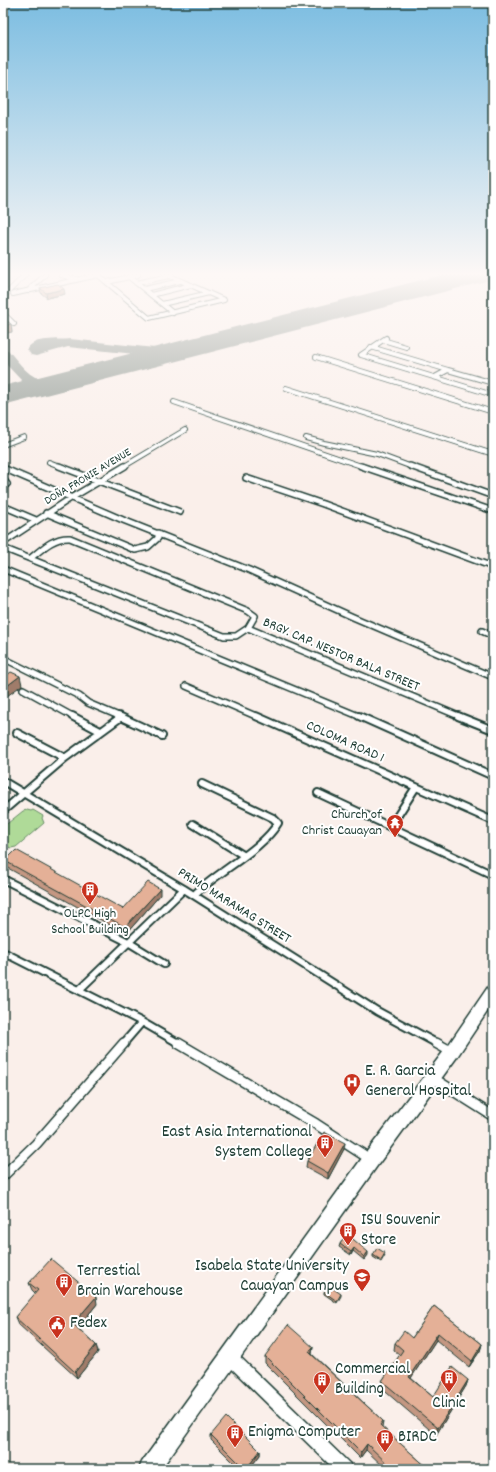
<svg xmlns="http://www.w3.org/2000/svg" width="496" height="1472" font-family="Dekko,sans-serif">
	<rect width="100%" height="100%" fill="#faefea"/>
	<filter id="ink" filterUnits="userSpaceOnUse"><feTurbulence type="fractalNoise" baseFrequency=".025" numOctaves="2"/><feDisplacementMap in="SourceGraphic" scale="8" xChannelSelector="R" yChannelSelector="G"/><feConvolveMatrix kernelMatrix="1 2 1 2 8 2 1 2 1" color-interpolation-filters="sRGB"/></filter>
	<g filter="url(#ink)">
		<path fill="#afda98" stroke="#678c66" d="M27 810 31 811 33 810 43 816 42 818 44 823 16 847 11 848 3 845V827L23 811Z"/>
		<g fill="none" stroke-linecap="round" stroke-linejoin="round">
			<path fill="#8c968f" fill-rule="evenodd" d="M70 339 164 349H180L181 352 180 355 164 357 68 347 36 356 31 355 27 349C35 336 57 341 70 339Z
				M3 349 8 350C16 359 29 378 42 379 50 379 57 376 65 378L67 381 65 384 47 387 34 385C28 394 14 401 3 398V392L19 386 22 381 3 361Z"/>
			<path fill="#8c968f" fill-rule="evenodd" d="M441 275H490L486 281 3 406V386Z"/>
			<defs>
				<path id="street-far3" d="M61 275 77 279
					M98 275 149 318 224 300 168 275
					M129 277 173 313
					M107 282 138 275
					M136 283 169 276
					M144 289 180 281
					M28 291 45 275
					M13 294 98 275
					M151 295 191 285
					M3 297 25 275
					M162 304 209 293
					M3 313 14 324
					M386 338 361 355 493 395
					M383 340 406 347
					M371 347 448 370
					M316 357 493 412
					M435 377 448 370 493 383
					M286 388 493 454
					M174 402 364 467
					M306 438 324 443 377 454 412 467
					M3 445 24 437
					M49 462 62 467
					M123 467 185 430"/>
				<path id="street-far2" d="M59 466 180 512
					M361 466 493 511
					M410 466 493 496
					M3 468 123 520 249 570 353 617 493 677
					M246 478 323 504 493 567
					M3 479 7 484 3 487
					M3 506 36 520
					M46 513 135 550 148 547 158 538V533
					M3 543 71 498 125 466
					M3 548 224 636H236L248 628 461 717
					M31 558C43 548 54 537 70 538L248 611 255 616 248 628
					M3 569 361 717
					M482 631 493 636
					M3 658 79 696 88 703 121 717
					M186 686 258 717
					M23 689 74 717"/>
				<path id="street-far1" d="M72 716 100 731
					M118 716 121 717
					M256 716 493 821
					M359 716 493 776
					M458 716 493 730
					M17 733 65 758
					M3 781 184 889 377 1011 438 1044
					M318 793 493 875
					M3 811 65 758 121 717 162 736
					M193 824 243 855
					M391 826 416 787
					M3 879 128 942 164 964
					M194 895C217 872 263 849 278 823L273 818 202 784
					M3 952 142 1022 180 1044
					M79 990 184 889
					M123 1044 142 1022"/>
				<path id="street" d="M178 1043 316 1124 370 1159
					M436 1043 452 1052
					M433 1078 493 1116
					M3 1176 36 1144 124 1043"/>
				<path id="secondary" d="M230 1350 235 1352 350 1464 353 1469H334L225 1362 223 1357 225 1352Z"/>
				<path id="highway" d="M493 985V1003L457 1057 377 1166 161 1469H139L142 1462 365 1154 447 1047 488 987Z"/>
			</defs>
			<use href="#street-far3" stroke="#1f3d34" stroke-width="6"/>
			<use href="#street-far2" stroke="#1f3d34" stroke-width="8"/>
			<use href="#street-far1" stroke="#1f3d34" stroke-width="10"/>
			<use href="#street" stroke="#1f3d34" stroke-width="12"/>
			<use href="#secondary" stroke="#1f3d34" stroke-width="3"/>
			<use href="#highway" stroke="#1f3d34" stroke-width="3"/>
			<use href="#street-far3" stroke="#fff" stroke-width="4"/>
			<use href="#street-far2" stroke="#fff" stroke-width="5"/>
			<use href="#street-far1" stroke="#fff" stroke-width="6"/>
			<use href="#street" stroke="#fff" stroke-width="9"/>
			<use href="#secondary" fill="#fff" fill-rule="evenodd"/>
			<use href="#highway" fill="#fff" fill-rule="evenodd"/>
		</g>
		<path fill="#c49782" stroke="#1f3d34" d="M40 288 65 294 47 298 41 293Z
			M5 861 123 909 160 895 126 934 6 867Z
			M344 1149 328 1179 306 1167 307 1161Z
			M347 1234 368 1255 364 1260 353 1251 351 1255 339 1247 340 1244Z
			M373 1255H385L381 1262 373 1257Z
			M29 1283 97 1304 78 1328 96 1345 98 1352 77 1378 18 1324 15 1317 36 1294 32 1290Z
			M324 1292 341 1294V1296L337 1303 324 1294Z
			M434 1306 482 1344 480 1351 469 1367 436 1340 411 1378 433 1397 468 1380 466 1386 436 1435 380 1387 382 1381 400 1355 394 1350 395 1343 412 1338Z
			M313 1347 312 1354 383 1421 382 1427 402 1445 429 1469H386L366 1450 360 1458 265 1363V1356Z
			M211 1435 260 1451V1455L249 1469H240L211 1440Z"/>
		<path fill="#a07b6a" stroke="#1f3d34" d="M64 289 65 294 47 298 46 293Z
			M11 324 12 332 3 334V326Z
			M20 676 22 685 3 699V689Z
			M160 889V895L126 934 125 927Z
			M345 1143 344 1149 328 1179V1173Z
			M354 1248 353 1251 351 1255V1252Z
			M368 1252V1255L364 1260V1257Z
			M96 1297 97 1304 75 1331 73 1324Z
			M438 1333 436 1340 407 1384 409 1377Z
			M482 1344 480 1351 469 1367 472 1361Z
			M96 1345 98 1352 77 1378 75 1372Z
			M313 1347 312 1353 309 1358V1352Z
			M468 1380 466 1386 436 1435 438 1428Z
			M367 1444 366 1450 360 1458 361 1452Z
			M260 1451V1455L249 1469H246Z"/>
		<path fill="#e4b097" stroke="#1f3d34" d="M58 284 64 289 46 293 40 288Z
			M8 322 11 324 3 326V323Z
			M11 672 20 676 3 689V678Z
			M16 850 123 909 148 882 160 889 125 927 5 861Z
			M324 1132 345 1143 328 1173 307 1161Z
			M347 1234 368 1252 364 1257 354 1248 351 1252 340 1244Z
			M377 1248 385 1253 381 1260 373 1255Z
			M51 1259 96 1297 73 1324 96 1345 75 1372 15 1317 38 1290 29 1283Z
			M328 1285 341 1294 337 1301 324 1292Z
			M434 1306 482 1344 472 1361 438 1333 409 1377 433 1397 452 1367 468 1380 438 1428 382 1381 403 1350 395 1343 404 1331 412 1338Z
			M288 1325 313 1347 309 1352 383 1421 380 1425 402 1445 429 1469H393L367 1444 361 1452 265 1356Z
			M226 1417 260 1451 246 1469H245L211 1435Z"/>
	</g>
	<linearGradient id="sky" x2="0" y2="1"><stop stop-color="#7cbde1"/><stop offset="0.57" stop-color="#fdf8f6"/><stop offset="1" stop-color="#fdf8f6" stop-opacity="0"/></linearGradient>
	<rect width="496" height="481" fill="url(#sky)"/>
	<defs>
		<symbol id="temple-pin" viewBox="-11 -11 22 30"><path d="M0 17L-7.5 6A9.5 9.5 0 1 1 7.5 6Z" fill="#c8321e" stroke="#fff"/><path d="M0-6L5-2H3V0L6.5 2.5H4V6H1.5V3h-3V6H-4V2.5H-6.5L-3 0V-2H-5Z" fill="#fff"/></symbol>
		<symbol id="building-pin" viewBox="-11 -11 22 30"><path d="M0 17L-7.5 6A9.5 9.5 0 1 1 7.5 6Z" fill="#c8321e" stroke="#fff"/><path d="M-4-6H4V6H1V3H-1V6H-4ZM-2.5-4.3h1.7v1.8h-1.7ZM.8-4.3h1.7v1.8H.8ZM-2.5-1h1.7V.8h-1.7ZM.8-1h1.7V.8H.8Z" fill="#fff"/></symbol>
		<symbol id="hospital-pin" viewBox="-11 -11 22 30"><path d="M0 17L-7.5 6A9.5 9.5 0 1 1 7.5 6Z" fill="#c8321e" stroke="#fff"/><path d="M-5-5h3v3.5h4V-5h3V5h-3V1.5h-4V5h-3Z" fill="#fff"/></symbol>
		<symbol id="university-pin" viewBox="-11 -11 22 30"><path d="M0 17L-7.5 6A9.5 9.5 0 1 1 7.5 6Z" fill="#c8321e" stroke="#fff"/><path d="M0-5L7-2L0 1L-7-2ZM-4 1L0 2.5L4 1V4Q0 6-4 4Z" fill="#fff"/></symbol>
		<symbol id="civic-pin" viewBox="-11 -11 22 30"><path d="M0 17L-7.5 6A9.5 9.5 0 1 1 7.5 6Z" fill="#c8321e" stroke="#fff"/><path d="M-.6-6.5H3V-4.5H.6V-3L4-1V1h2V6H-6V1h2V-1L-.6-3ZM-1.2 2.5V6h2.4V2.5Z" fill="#fff"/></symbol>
	</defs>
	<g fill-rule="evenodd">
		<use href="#temple-pin" x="385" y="813" width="20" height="27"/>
		<use href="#building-pin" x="80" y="880" width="20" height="27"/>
		<use href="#hospital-pin" x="342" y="1072" width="20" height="27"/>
		<use href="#building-pin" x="315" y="1133" width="20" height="27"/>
		<use href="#building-pin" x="338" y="1221" width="20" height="27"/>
		<use href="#university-pin" x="352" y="1267" width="20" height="27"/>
		<use href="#building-pin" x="54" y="1272" width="20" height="27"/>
		<use href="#civic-pin" x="47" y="1314" width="20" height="27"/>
		<use href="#building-pin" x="439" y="1368" width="20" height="27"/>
		<use href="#building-pin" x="312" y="1370" width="20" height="27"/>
		<use href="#building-pin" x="225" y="1423" width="20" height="27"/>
		<use href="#building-pin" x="375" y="1428" width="20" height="27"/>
	</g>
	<g text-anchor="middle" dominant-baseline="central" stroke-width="4" stroke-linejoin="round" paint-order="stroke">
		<g font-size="12" fill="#1f3d34" stroke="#fff">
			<text transform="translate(88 477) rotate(-31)">DOÑA FRONIE AVENUE</text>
		</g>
		<g font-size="14" fill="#1f3d34" stroke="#fff">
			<text transform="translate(341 655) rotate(23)">BRGY. CAP. NESTOR BALA STREET</text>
			<text transform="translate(345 742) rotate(24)">COLOMA ROAD 1</text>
			<text transform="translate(234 906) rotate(32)">PRIMO MARAMAG STREET</text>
		</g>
		<g font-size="14" fill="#1f3d34" stroke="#fff" text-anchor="end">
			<text x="382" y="815">Church of<tspan x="382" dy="16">Christ Cauayan</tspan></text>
			<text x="90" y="914" text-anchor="middle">OLPC High<tspan x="90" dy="16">School Building</tspan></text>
		</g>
		<g font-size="17" fill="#1f3d34" stroke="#fff" text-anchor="start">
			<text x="365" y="1072">E. R. Garcia<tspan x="365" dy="20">General Hospital</tspan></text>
			<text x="312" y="1133" text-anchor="end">East Asia International<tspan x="312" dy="20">System College</tspan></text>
			<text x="361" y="1221">ISU Souvenir<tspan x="361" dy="20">Store</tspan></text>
			<text x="349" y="1267" text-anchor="end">Isabela State University<tspan x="349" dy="20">Cauayan Campus</tspan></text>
			<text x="77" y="1272">Terrestial<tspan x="77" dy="20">Brain Warehouse</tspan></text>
			<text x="70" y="1324">Fedex</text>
			<text x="335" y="1370">Commercial<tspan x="335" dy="20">Building</tspan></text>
			<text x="449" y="1404" text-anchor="middle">Clinic</text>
			<text x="248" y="1433">Enigma Computer</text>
			<text x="398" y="1438">BIRDC</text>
		</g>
	</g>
	<rect width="496" height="1472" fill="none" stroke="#fff" stroke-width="16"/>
	<rect x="8" y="8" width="480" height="1456" fill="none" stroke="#1f3d34" stroke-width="1.5" filter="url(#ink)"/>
</svg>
